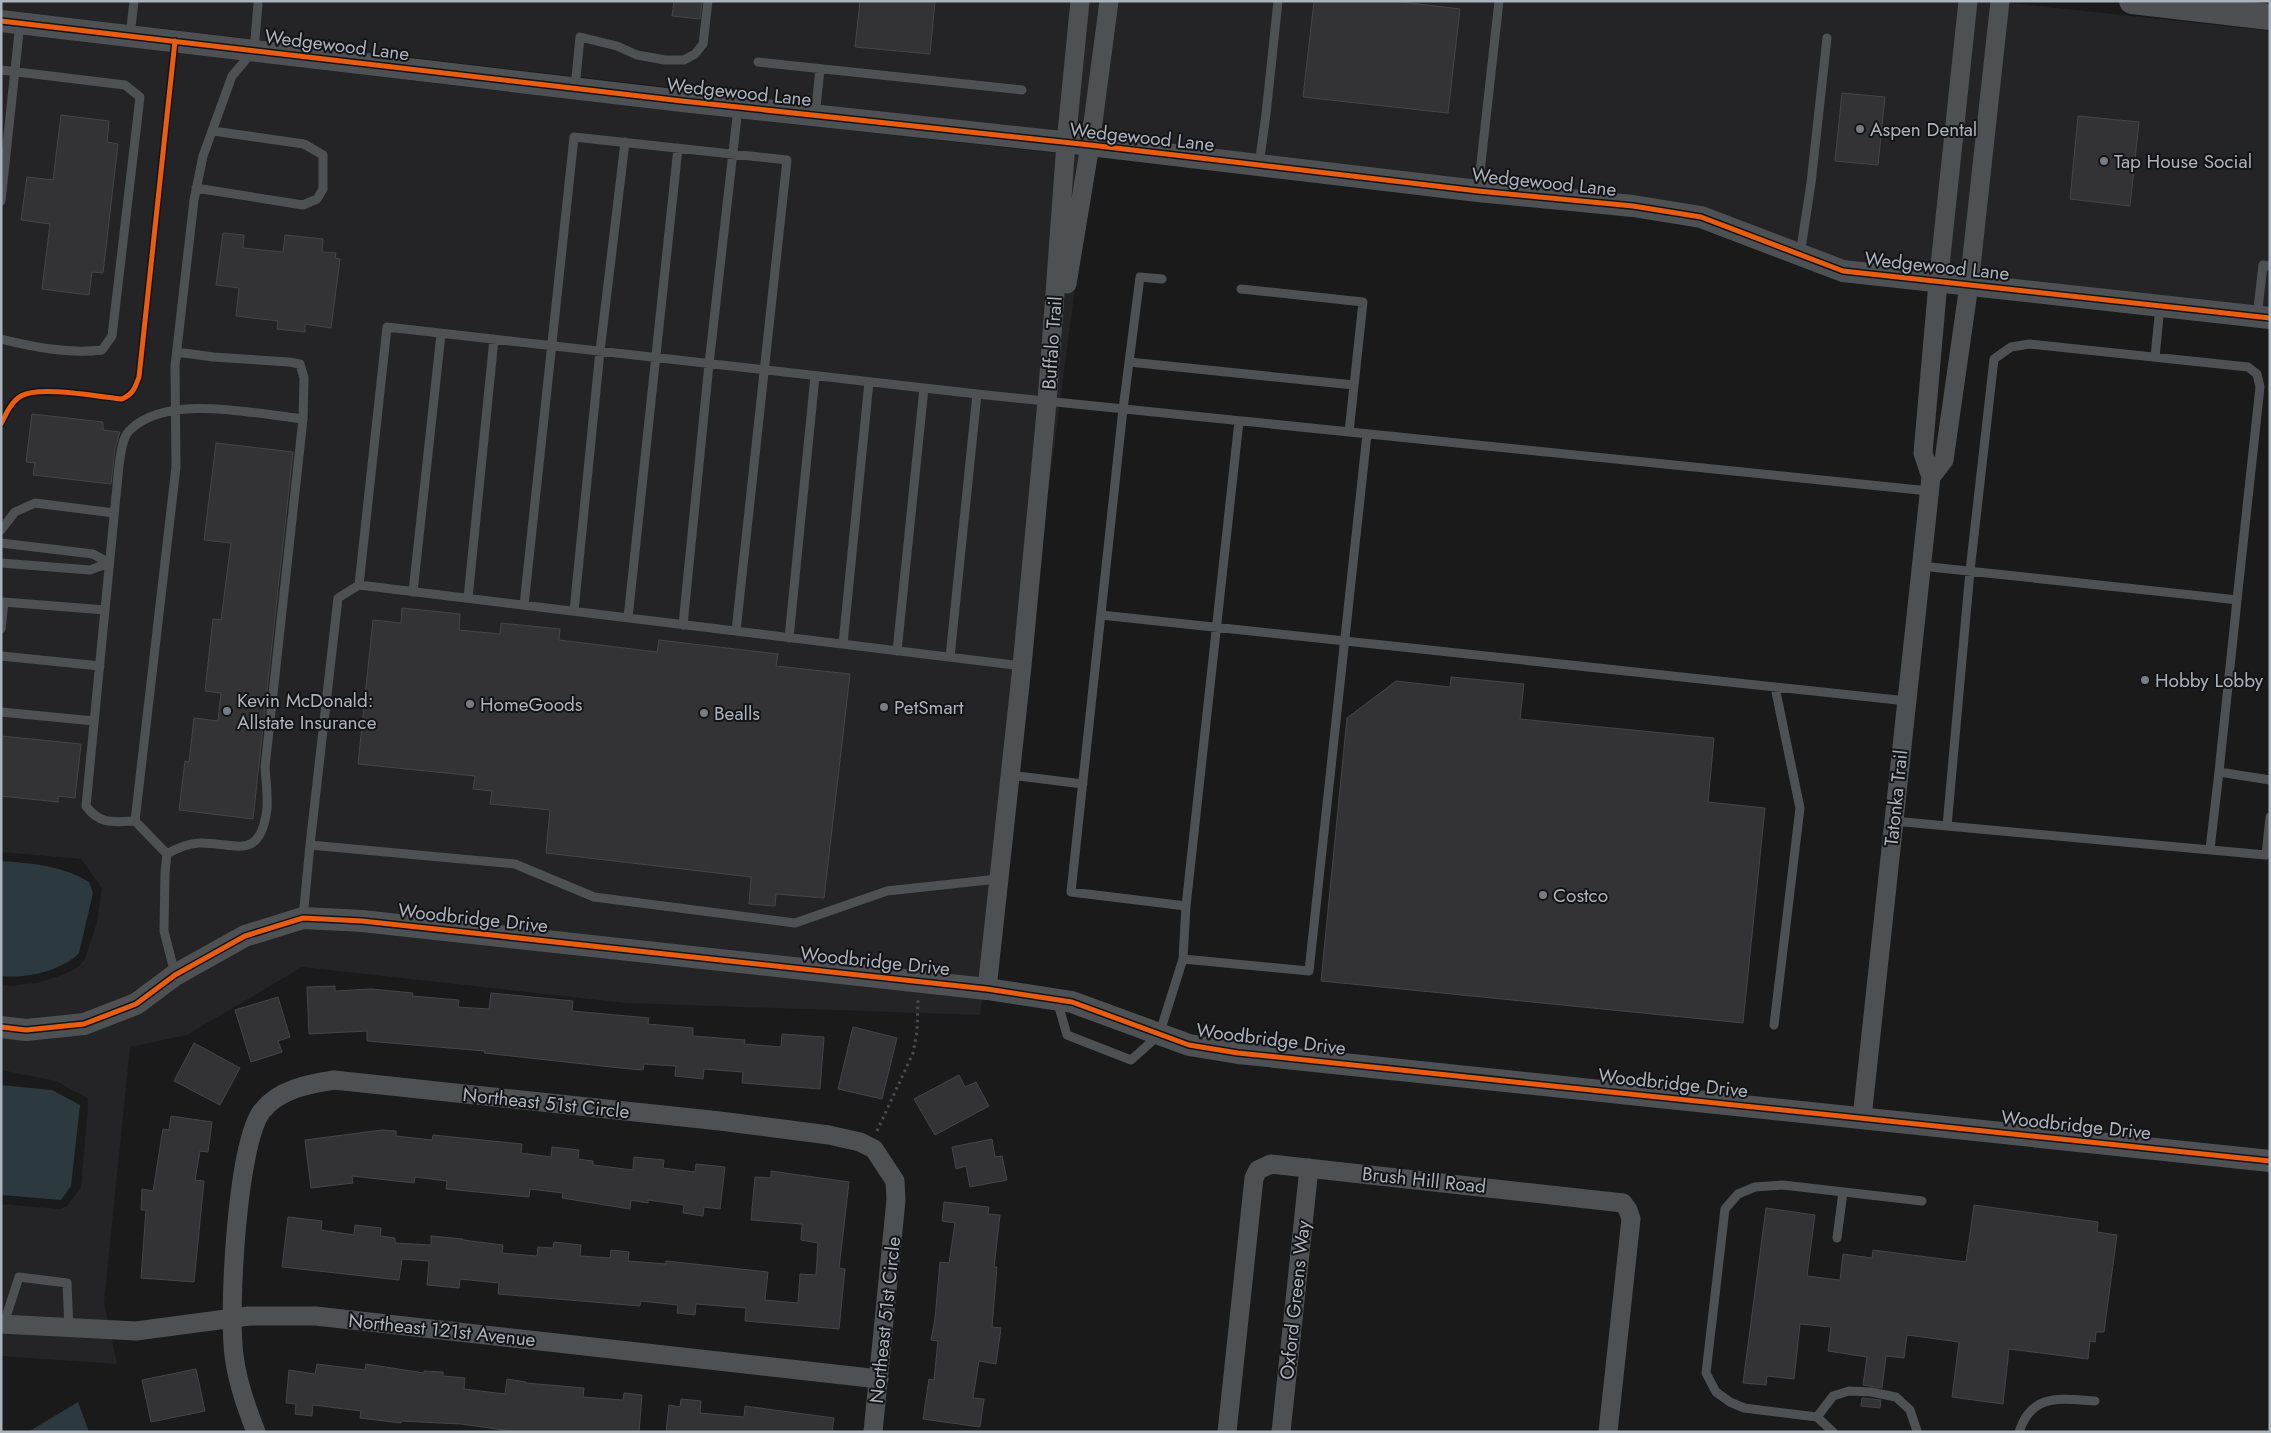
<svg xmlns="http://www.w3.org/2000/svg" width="2271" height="1433" font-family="Jost,sans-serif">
	<rect width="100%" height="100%" fill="#1a1a1b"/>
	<path fill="#242427" d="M1 1H1992L2270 31V308L1845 260 1704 207 1 10Z
		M1 32 681 112 1092 157 985 978 304 907 132 994 82 1013 27 1019 1 1017V985L12 986 41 982 65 974 78 967 85 959 97 922 102 888 81 859 1 852Z
		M304 929 361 932 982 999 980 1015 626 1003 302 967 187 1035 130 1047 104 1302 117 1364 1 1356V1204L60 1209 67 1206 81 1187 88 1106 87 1098 56 1081 1 1070V1038L180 984 248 947Z"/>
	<path fill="#2c393e" d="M1 861C31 863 64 866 89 882L93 893 79 953C62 971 25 979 1 976Z
		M1 1085 52 1090 80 1105 71 1186 61 1200 1 1195Z
		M78 1402 89 1432H28Z"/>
	<path fill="#333335" stroke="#434547" d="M674 1H702L700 19 672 16Z
		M860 1H935L930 54 855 47Z
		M1314 1H1393L1460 9 1448 113 1303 97Z
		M1842 93 1885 97 1878 165 1835 161Z
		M61 115 109 121 107 142 118 144 103 273 92 272 89 295 42 289 50 224 21 220 27 177 53 180Z
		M2078 116 2139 122 2130 206 2070 199Z
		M223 233 244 235 243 248 283 252 285 235 323 239 322 252 336 253 335 258 340 259 331 328 305 324V332L277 329 278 321 236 316 239 288 216 285Z
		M32 414 103 422V430L120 432 115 449 111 484 33 475 35 463 26 462Z
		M216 443 293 452 253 819 179 810 185 761 189 762 194 718 218 721 221 693 205 691 213 619 221 620 231 543 204 540Z
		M402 608 460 614 459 630 500 634 501 623 560 629 559 640 657 652 659 640 778 654 776 666 850 674 824 898 776 894 775 906 749 904 751 877 546 853 550 810 490 804 492 791 473 789 475 776 358 764 373 620 401 623Z
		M1451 677 1524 684 1520 719 1714 738 1708 802 1765 808 1743 1023 1321 981 1347 718 1396 681 1450 687Z
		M1 736 81 744 75 798 58 796V802L1 796Z
		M335 986V991L371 989 413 993 412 996 459 1000 458 1007 489 1009 491 993 573 1001 572 1011 649 1018 648 1024 693 1028V1036L745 1040 744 1044 781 1047 782 1034 824 1037 820 1089 742 1083 743 1072 704 1069 703 1079 675 1076 676 1066 644 1064 643 1070 620 1068 484 1053 485 1051 367 1041V1031L309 1034 307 987Z
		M278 997 290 1037 278 1041 282 1052 251 1062 235 1010Z
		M853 1027 897 1038 882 1099 838 1089Z
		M194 1043 240 1068 220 1105 174 1081Z
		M959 1075 965 1087 976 1082 989 1106 935 1135 914 1099Z
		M171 1116 212 1122 208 1152 200 1151 195 1180 204 1181 194 1282 141 1278 146 1210H141L142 1189 153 1191 163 1129 169 1130Z
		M382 1130 396 1131V1136L432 1140 433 1135 522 1144 521 1153 551 1157 552 1147 579 1150 578 1159 593 1161V1165L633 1170 634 1157 664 1160 663 1168 695 1172 696 1164 725 1167 720 1209 704 1207 703 1216 683 1213 684 1205 648 1200V1203L631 1200 630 1209 562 1198 563 1193 530 1189 529 1197 446 1189 447 1181 415 1177 414 1183 352 1176 353 1183 311 1188 305 1140Z
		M992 1139 995 1157 1002 1156 1007 1180 970 1187 966 1166 956 1169 952 1147Z
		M771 1171 849 1182 839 1268 845 1269 839 1329 745 1321 746 1308 696 1304 695 1315 677 1313 678 1305 641 1301 640 1306 498 1294 499 1283 460 1279 459 1288 427 1285 429 1261 402 1259 399 1280 282 1267 288 1217 322 1221 321 1230 354 1235 355 1225 381 1228 380 1236 395 1238V1243L431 1245V1236L463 1239V1240L503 1245 502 1253 537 1256 538 1247 553 1248 554 1242 581 1245 580 1256 610 1258 611 1250 629 1252 628 1261 666 1264V1261L768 1272 765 1300 798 1303 800 1274 816 1275 818 1243 801 1240 802 1224 751 1220 755 1177 771 1178Z
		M944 1202 989 1207 988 1214 1000 1215 994 1267H997L992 1327 1001 1328 996 1364 979 1361 973 1398 984 1399 980 1427 923 1419 929 1379 934 1380 938 1341 931 1340 935 1319 940 1262 949 1263 955 1223 942 1221Z
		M1974 1205 2098 1222 2097 1232 2117 1235 2104 1332H2096L2095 1342 2090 1341 2088 1359 2009 1349 2003 1404 1952 1397 1959 1342 1907 1335 1904 1358 1886 1356 1882 1388 1863 1385 1867 1357 1828 1351 1831 1327 1800 1324 1794 1379 1767 1376 1766 1385 1743 1383 1766 1208 1815 1215 1807 1276 1840 1280 1843 1254 1872 1258 1873 1250 1966 1262Z
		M317 1364 365 1370 366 1364 424 1373V1371L443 1372V1376L465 1378 464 1389 505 1394 507 1379 526 1382V1383L584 1388 583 1397 623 1400 624 1393 642 1395 639 1432H518L461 1424 401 1421V1423L360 1418 361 1411 313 1405 312 1416 295 1414 296 1404 286 1403 289 1370 315 1374Z
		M196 1369 205 1411 151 1422 142 1380Z
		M1862 1398 1881 1400 1880 1408 1861 1406Z
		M681 1399 701 1401 700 1413 744 1417 745 1406 834 1418 832 1432H666L669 1405 680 1407Z"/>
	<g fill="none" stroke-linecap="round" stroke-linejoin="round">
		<path stroke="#4a4c4e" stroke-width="3" stroke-dasharray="2.5 4" stroke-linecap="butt" d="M877 1131 913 1053 917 1032 918 1000"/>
		<path stroke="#4e5154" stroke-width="9" d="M130 36 134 1
			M758 62 1022 90
			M1 70 125 85 140 97 112 336 102 350C68 354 34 347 1 339
			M575 88 580 37 617 46 637 55 665 60H684L695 54 703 44 708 1
			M815 116 820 69
			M1259 165 1266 114 1278 1
			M196 188 303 205 317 199 323 189V155L304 144 213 131
			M1478 190 1499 1
			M1 201 20 23
			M1800 255 1811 183 1827 38
			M1162 279 1140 277 1123 409 1071 892 1186 906
			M1241 289 1363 302 1349 432
			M2257 317 2263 265 2270 266
			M2155 357 2160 306
			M1129 362 1354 385
			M1 530 15 512 35 503 114 513
			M1 543 93 554 109 563 90 570 1 563
			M359 585 387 327 977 394 1929 491
			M413 592 441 334
			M468 598 494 339
			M524 605 574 137 787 160 736 631
			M574 611 600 351 625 142
			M1101 615 1907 701
			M628 618 678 148
			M683 625 709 364 738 108
			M1 629 4 602 105 610
			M789 638 815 376
			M843 644 869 382
			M897 651 924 388
			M1 656 100 666
			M950 657 977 394
			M1 712 94 721
			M2219 772 2237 600
			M1010 775 1083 784
			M135 821C113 822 100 825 86 806L119 465C121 454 122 436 131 429 169 393 255 414 303 419
			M1894 821 1947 826 1970 571 1994 359 2011 347 2030 344 2248 367 2257 374 2260 387 2237 600C2132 588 2027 577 1921 566
			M1947 826 2266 855 2270 817
			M310 845 338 598 359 585 1022 666
			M2210 849 2219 772 2270 780
			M167 854C177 848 187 844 199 843 235 842 260 863 267 809 268 796 266 781 265 767L303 419 304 378 300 364 289 362 213 357 177 352
			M303 918 310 845 515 864 594 897 795 923 887 891 998 879
			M1183 959 1309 971 1367 434
			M175 974 164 931 165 872 167 854 135 821 176 467 175 366 194 200 203 156 232 76 254 50 258 4
			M1057 1000 1067 1035 1131 1060 1159 1035 1183 959 1186 906 1239 421
			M1774 1025 1800 808 1775 687
			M1837 1238 1843 1192
			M4 1323 19 1277 67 1283 69 1329
			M1817 1417 1833 1396 1849 1391 1871 1392 1896 1397 1910 1410 1917 1431
			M1833 1432 1817 1417 1744 1408 1730 1402 1716 1392 1706 1373 1725 1209 1738 1194 1755 1187 1783 1185 1922 1201
			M2019 1432C2032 1392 2061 1399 2095 1401"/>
		<path stroke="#4e5154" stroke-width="19" d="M1067 284 1090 145 1109 1
			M1931 477 1944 460 1969 285 2000 1
			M987 989 1022 666 1047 402 1066 143 1080 1
			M1862 1118 1931 477 1923 453 1937 294 1968 1
			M1 1324 136 1331 249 1316H316L879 1379
			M256 1432C246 1407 237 1382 234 1355 228 1311 237 1143 262 1111 279 1089 309 1084 334 1080L720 1121 829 1135 860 1142 874 1149 895 1181 896 1200 873 1432
			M1227 1432 1254 1178 1258 1170 1271 1164 1623 1203 1628 1210 1631 1219 1608 1432
			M1281 1432 1309 1168"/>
		<path stroke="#4e5154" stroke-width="22" d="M1 21 682 101 1090 145 1478 191 1633 206 1701 217 1843 271 2270 318
			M1 1027 26 1030 84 1024 136 1004 175 975 245 936 303 918 362 921 987 989 1072 1002 1189 1045 1238 1053 2270 1161"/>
		<path stroke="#4d4f52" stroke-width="26" d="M2132 1 2270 17"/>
		<defs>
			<path id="cycleway" d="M1 21 682 101 1090 145 1478 191 1633 206 1701 217 1843 271 2270 318
				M1 424C6 414 11 402 21 396 39 385 100 397 122 399 133 394 135 388 139 377L175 41
				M1 1027 26 1030 84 1024 136 1004 175 975 245 936 303 918 362 921 987 989 1072 1002 1189 1045 1238 1053 2270 1161"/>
		</defs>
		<use href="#cycleway" stroke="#141417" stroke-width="8"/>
		<use href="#cycleway" stroke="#e95d12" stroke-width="5"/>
	</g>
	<g fill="#787d84" stroke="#141417" stroke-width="2">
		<circle cx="1860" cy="129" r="5"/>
		<circle cx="2104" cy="161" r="5"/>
		<circle cx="2145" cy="680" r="5"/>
		<circle cx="470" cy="704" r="5"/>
		<circle cx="884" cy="707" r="5"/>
		<circle cx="227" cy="711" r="5"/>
		<circle cx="704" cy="713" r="5"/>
		<circle cx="1543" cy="895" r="5"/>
	</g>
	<g text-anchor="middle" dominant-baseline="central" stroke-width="4" stroke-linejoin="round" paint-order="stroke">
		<g font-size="19" fill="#abb3bc" stroke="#141417">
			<text transform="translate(337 45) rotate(7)">Wedgewood Lane</text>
			<text transform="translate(739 92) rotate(6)">Wedgewood Lane</text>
			<text transform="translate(1142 137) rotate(6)">Wedgewood Lane</text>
			<text transform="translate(1544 182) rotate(6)">Wedgewood Lane</text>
			<text transform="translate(1937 266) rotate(6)">Wedgewood Lane</text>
			<text transform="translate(1052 343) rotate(-86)">Buffalo Trail</text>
			<text transform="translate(1896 798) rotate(-84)">Tatonka Trail</text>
			<text transform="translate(473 918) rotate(6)">Woodbridge Drive</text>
			<text transform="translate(875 961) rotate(6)">Woodbridge Drive</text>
			<text transform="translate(1271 1039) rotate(7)">Woodbridge Drive</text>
			<text transform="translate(1673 1083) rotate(6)">Woodbridge Drive</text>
			<text transform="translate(546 1103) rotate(6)">Northeast 51st Circle</text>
			<text transform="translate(2076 1125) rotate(6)">Woodbridge Drive</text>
			<text transform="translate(1424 1180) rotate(6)">Brush Hill Road</text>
			<text transform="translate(1295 1300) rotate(-84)">Oxford Greens Way</text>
			<text transform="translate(885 1320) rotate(-84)">Northeast 51st Circle</text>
			<text transform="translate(442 1330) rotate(6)">Northeast 121st Avenue</text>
		</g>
		<g font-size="19" fill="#abb3bc" stroke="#141417" text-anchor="start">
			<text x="1870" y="129">Aspen Dental</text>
			<text x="2114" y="161">Tap House Social</text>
			<text x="2155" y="680">Hobby Lobby</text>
			<text x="237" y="700">Kevin McDonald:<tspan x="237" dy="22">Allstate Insurance</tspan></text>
			<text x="480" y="704">HomeGoods</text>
			<text x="894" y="707">PetSmart</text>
			<text x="714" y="713">Bealls</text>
			<text x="1553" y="895">Costco</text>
		</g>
	</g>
	<rect width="2271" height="1433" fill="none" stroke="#abb3bc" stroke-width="5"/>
</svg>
